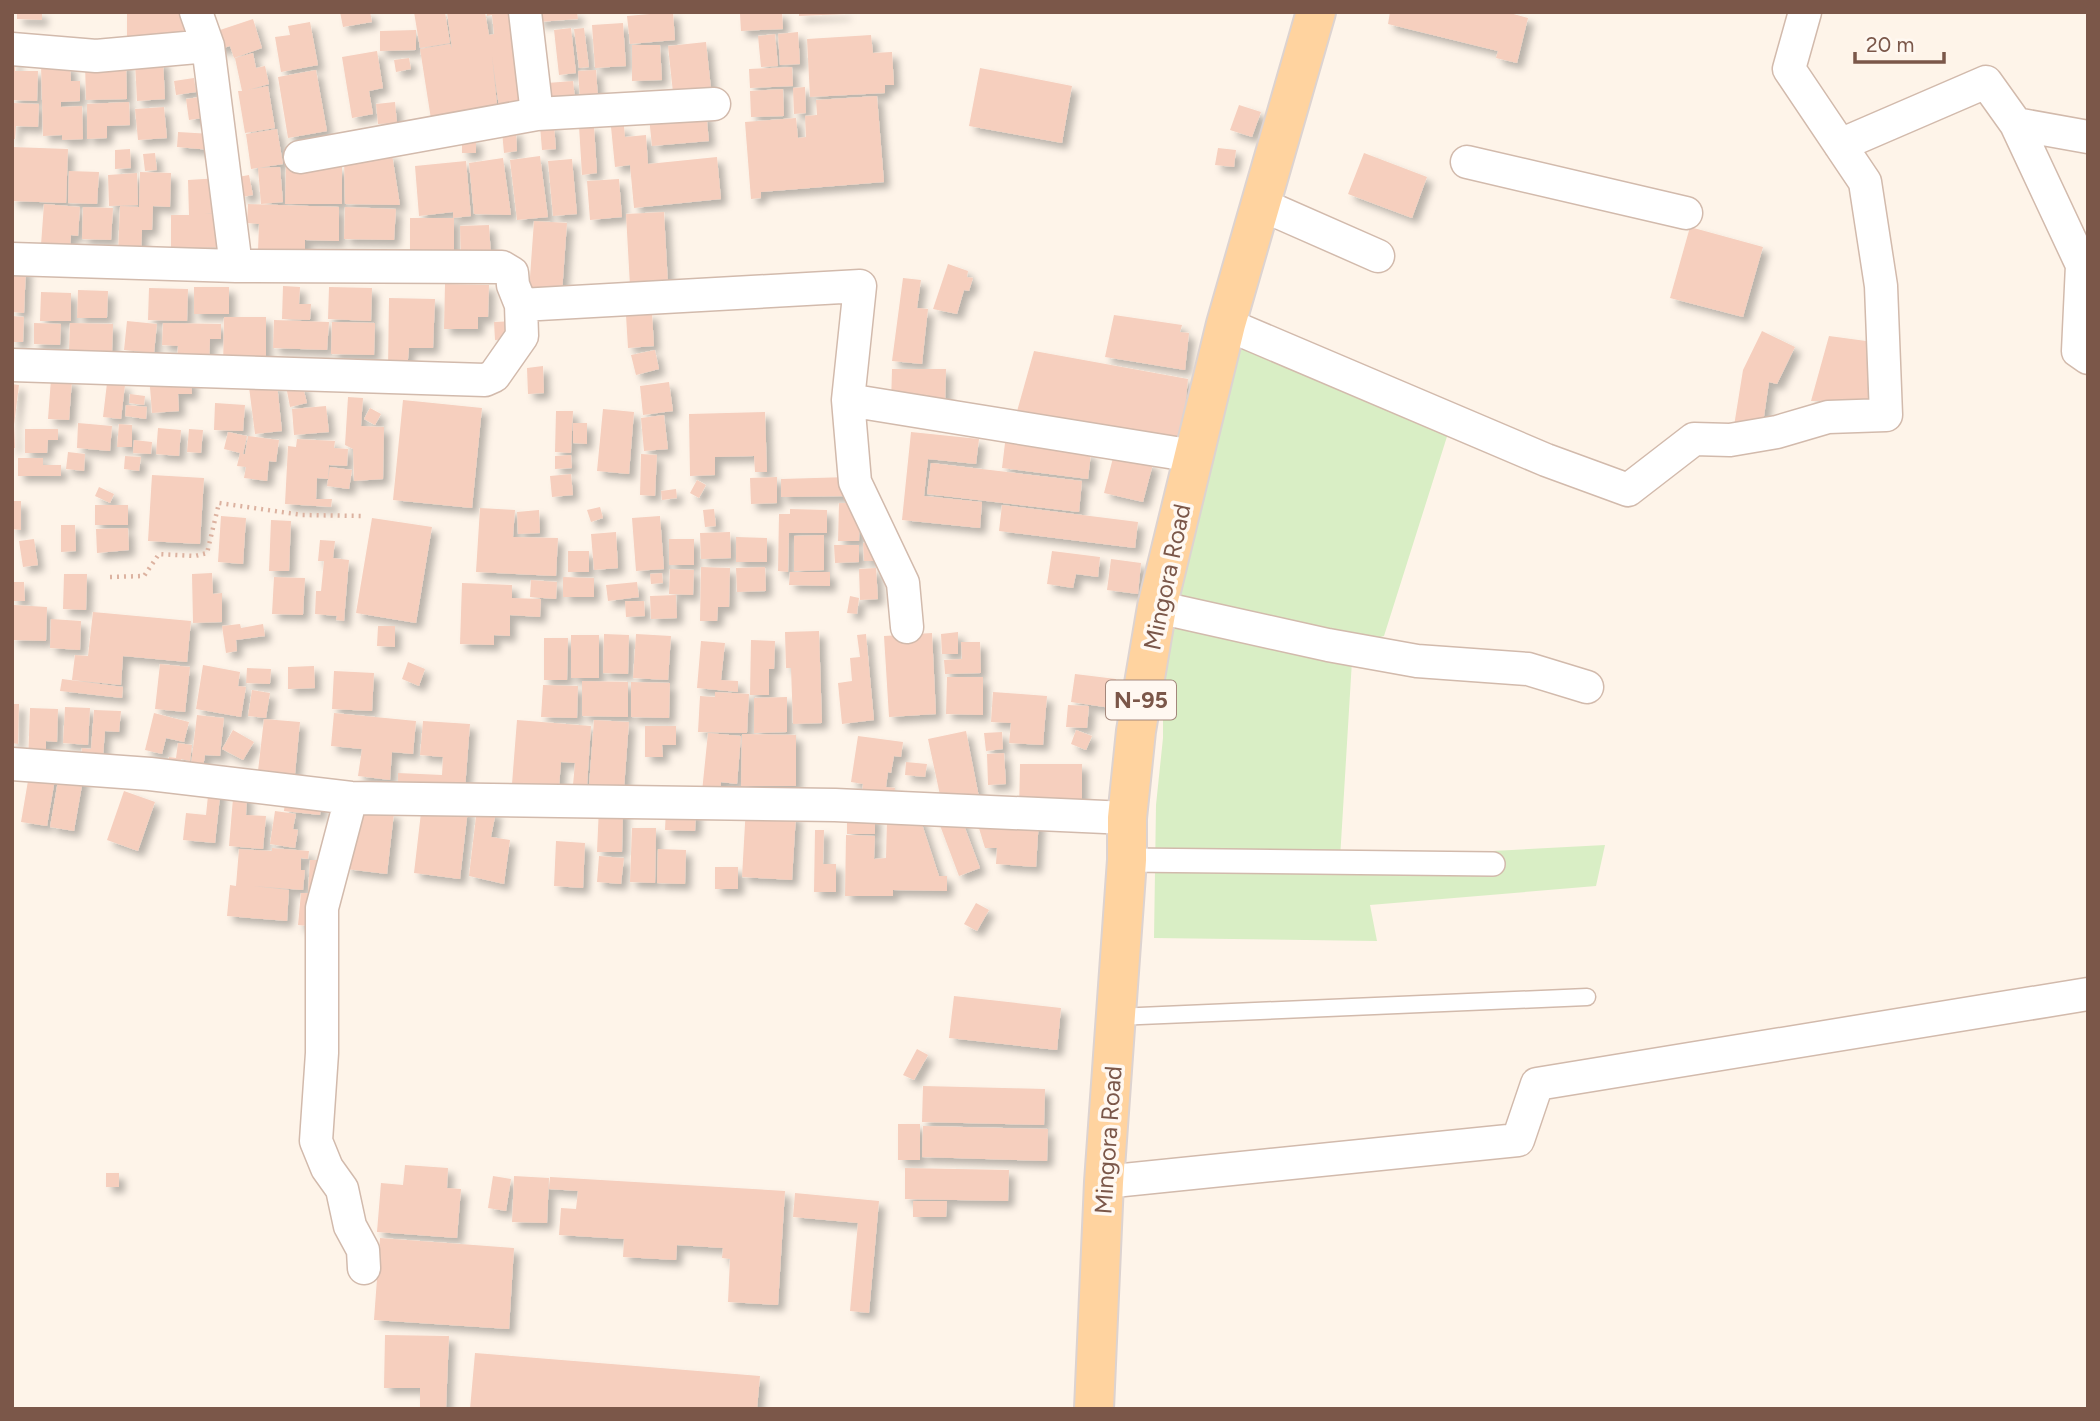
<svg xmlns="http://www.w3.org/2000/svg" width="2100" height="1421" font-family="Figtree,sans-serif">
	<defs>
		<filter id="shadow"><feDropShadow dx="6" dy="6" stdDeviation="3.5" flood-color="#0004"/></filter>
	</defs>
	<rect width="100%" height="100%" fill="#fef4e9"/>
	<path fill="#d9eec5" d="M1226 324 1450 427 1384 636 1353 644 1340 859 1605 845 1596 886 1370 905 1377 941 1154 938 1156 805 1163 738V680Z"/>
	<path fill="#f6cfbe" filter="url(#shadow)" d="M17 12H42V20L17 19Z
		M127 12H185L186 44 127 45Z
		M340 12H370L372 22 343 27Z
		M414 12H445L450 43 420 48Z
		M447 12H485L489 35 494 34 492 15 487 16V12H508L511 32 515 31 526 111 500 115 492 56 498 114 431 119 420 49 450 44 452 49Z
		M537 12H577L578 19 538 22Z
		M673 12 675 40 630 44 627 16Z
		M758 12H782L783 29 741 31 740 14Z
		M799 12H845V14L799 16Z
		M1390 12H1506L1528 18 1517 63 1496 58 1498 51 1388 24Z
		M253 19 262 48 234 58 230 46 217 50 211 33Z
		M310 22 318 65 281 72 275 37 290 35 288 26Z
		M623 23 626 66 595 68 592 25Z
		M571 28 576 73 559 75 554 30Z
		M584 28 589 67 579 68 574 29Z
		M416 30V50L380 51V31Z
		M798 32 800 64 780 65 778 34Z
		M775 34 778 66 761 67 758 36Z
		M871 35 873 53 892 52 894 85H885V93L810 97 807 39Z
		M706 42 712 98 674 102 668 46Z
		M632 45H660L662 80 632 81Z
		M377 51 383 88 369 91 373 114 352 118 342 57Z
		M253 53 256 68 265 66 269 84 248 90 268 86 275 128 245 133 238 91H242L235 58Z
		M12 56H16L15 71H38L37 101 12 100Z
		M409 58 411 69 396 72 394 60Z
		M163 60 165 99 137 101 135 62Z
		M126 61 127 99 86 100 85 63Z
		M70 64 71 81H80V101L61 102V107L82 106 83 139 62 140V135L43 136 41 65Z
		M792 67 793 86 750 88 749 69Z
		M980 68 1072 86 1062 143 969 126Z
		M316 70 327 131 288 138 278 77Z
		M596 70 598 98 580 99 578 71Z
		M194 78 196 92 176 95 174 81Z
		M573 81 576 107 549 109 547 83Z
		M805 87 806 113 794 114 793 88Z
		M783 89 784 116 751 117 750 91Z
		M207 96 209 117 189 120 186 99Z
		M877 96 884 182 761 192V198L751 199 745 122 796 118 798 138 806 137 805 116 817 115 816 100Z
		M129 102 130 125 107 126V138L87 139V104Z
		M395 102 397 123 378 124 376 104Z
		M12 103 39 104 38 127 16 126 15 139H12Z
		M1239 105 1261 112 1252 137 1230 130Z
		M164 107 167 138 138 140 135 109Z
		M706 112 709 141 652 146 649 117Z
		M554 125 556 149 542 150 540 126Z
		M579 126H594L597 173 582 175Z
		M624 126 625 137 646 135 648 164 717 157 721 199 634 208 630 165 615 167 611 127Z
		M277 129 283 164 251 169 246 134Z
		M516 130 517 151 504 153 502 131Z
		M178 132 212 134 211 150 177 147Z
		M462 139H476V153H462Z
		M12 147 68 149 66 203 12 201Z
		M1218 148 1236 150 1234 167 1215 165Z
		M130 149 131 168 115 169V150Z
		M155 153 157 170 145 171 143 154Z
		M1364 153 1427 177 1412 218 1348 194Z
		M392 154 400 205 345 204 344 156Z
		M540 156 548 217 517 220 510 160Z
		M503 158 511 215 474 214 469 163Z
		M572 159 577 214 553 216 548 161Z
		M466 161 471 216 453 218V212L419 216 415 166Z
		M280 167 283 202 261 204 258 168Z
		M286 167H342V204H285Z
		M69 171 99 172 97 204 68 203Z
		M140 172 171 173 170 207 153 206 152 230H142L141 255 118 254 120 206 139 207Z
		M137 173 138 205 109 206 108 175Z
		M249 175 253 195 242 197 238 177Z
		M221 178 222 213 205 214H221L222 247 171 249V215H189L188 180Z
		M619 179 622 217 590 220 587 181Z
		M44 204 80 207 78 236 71 235 70 247 41 245Z
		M248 204 339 207V241L305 240V250L258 251 259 224 247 223Z
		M83 207 113 208 111 240 82 239Z
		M345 207 396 209 394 240 344 239Z
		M664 212 668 284 630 286 626 214Z
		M410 218H454V255H410Z
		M534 221 567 223 562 293 529 291Z
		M489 225 491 256 461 257 460 226Z
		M1690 227 1763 247 1743 317 1670 298Z
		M948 264 968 271 967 277 973 278 969 291 964 290 957 314 933 309Z
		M12 267 26 268 24 313 12 312Z
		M903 278 921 280 917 308 928 309 922 364 892 361Z
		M445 284 489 285 488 317H478V329H444Z
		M283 286 300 287 299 304H311L310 320 282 319Z
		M194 287H229V314H194Z
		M329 287 372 288 371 321 328 319Z
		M149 288 188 289 187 321 148 320Z
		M78 290 108 291 107 318H77Z
		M41 292 71 293V321H40Z
		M389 298 435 299 433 348H409L407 370 388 369Z
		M652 313 654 346 628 348 626 315Z
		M1114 315 1182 325 1180 332 1189 333 1185 370 1105 357Z
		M12 316 24 317 23 342H12Z
		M224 317H266V369H223Z
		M274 320 329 322 327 350 273 348Z
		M127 321 157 324 154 353 124 350Z
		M518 321V339L495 340 494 322Z
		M332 322 375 323 374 355 331 354Z
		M34 323 61 324 60 345 34 344Z
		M70 323 113 324 112 352 69 351Z
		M163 323 221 324V339H210L209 365 177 364 178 346 162 345Z
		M1762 331 1795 347 1777 384 1769 382 1762 430 1734 426 1743 370Z
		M1829 336 1866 341 1868 400 1811 401Z
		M655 350 659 369 636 375 631 355Z
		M1034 351 1188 379 1181 448 1014 422Z
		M543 366 544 393 528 394 527 368Z
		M892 369H946L945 405H891Z
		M149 374 191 378 192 394H178L179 411 152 413Z
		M51 379 72 380 69 420 48 419Z
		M669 382 673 411 643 415 640 386Z
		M107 383 125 385 121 419 103 417Z
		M302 383 307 403 290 407 286 386Z
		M12 384 19 385 14 425 15 448H12Z
		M277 384 282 431 255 434 249 387Z
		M130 394 145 396 144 405 129 403Z
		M348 397 363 398 361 426 384 427 383 479 354 481 353 449 345 445Z
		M403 400 482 408 472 508 393 500Z
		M215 403 245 405 243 431 214 430Z
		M126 405 147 407 146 419 125 416Z
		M326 406 329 432 294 435 292 409Z
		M370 408 381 414 375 425 364 419Z
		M603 409 634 412 629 474 597 471Z
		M556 411H573L571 453 555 452Z
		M765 412 767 472H755L754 456 715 457V475L690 476 689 414Z
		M664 415 668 449 644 451 641 418Z
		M78 423 112 426 110 451 77 448Z
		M573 423H587V444L573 443Z
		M119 424 132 425V447H117Z
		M158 428 181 430 179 456 156 454Z
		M25 429H58V440H48L47 453H25Z
		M189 429 203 430 201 453 187 452Z
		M228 432 247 436 243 454H245L248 436 279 440 276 462 269 461 267 481 244 478 246 467 237 466 240 453 224 449Z
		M911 432 979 439 976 464 928 459 924 496 982 502 980 528 902 520Z
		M297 439 335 441 334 448 348 449 347 466 329 465 328 479 317 478 316 499H332L331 507 285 504 288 446 296 447Z
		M134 440 152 442 151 454 133 453Z
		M1005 443 1091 453 1088 479 1002 468Z
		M68 452 85 454 84 471 66 469Z
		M641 454 657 455 655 496 640 495Z
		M1114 454 1153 464 1143 502 1104 493Z
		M571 455 572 468 555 469V456Z
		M125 456 141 457 139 471 124 469Z
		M18 458H43V465H61V476H18Z
		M931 463 1082 481 1079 512 927 494Z
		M330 467 352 470 349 489 327 486Z
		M571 474 573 495 552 497 550 476Z
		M152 475 204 478 200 544 148 541Z
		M777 477V503L751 504 750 478Z
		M849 477 850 496 781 497V479Z
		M697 480 706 485 699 498 690 493Z
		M99 487 114 494 110 503 95 496Z
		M676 489 677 498 662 500 661 491Z
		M12 501H21V530L12 529Z
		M839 503H860L859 541H838Z
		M95 505H128V525H95Z
		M1002 505 1138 522 1135 548 999 531Z
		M600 507 603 518 591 522 587 510Z
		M480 508 515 510 513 537 558 538 556 576 476 572Z
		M714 509 716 526 705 527 703 510Z
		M790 509 827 510V533H789L788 572 778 571 779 514H790Z
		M539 510 540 533 518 534 517 512Z
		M221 516 246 518 243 564 218 562Z
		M660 516 664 569 636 571 632 518Z
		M372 518 432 527 416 623 356 613Z
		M271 520 291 521 289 571H269Z
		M61 525H75L76 551 61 552Z
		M128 528 129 550 97 553 96 529Z
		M616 532 618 568 594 570 591 534Z
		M730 532 731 558 701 559 700 533Z
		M824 535V570L794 571V536Z
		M736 537 767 538V562H736Z
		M34 539 38 565 23 567 19 541Z
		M669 539H694V565H669Z
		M320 540 335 541 333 558 349 560 344 621 336 620 337 616 315 614 316 591H321L324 561H318Z
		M874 542 873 561H864L863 543Z
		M834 545H859V562L835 563Z
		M568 551H589V572H568Z
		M1052 551 1100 557 1098 577 1076 574 1073 588 1047 584Z
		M1111 559 1141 563 1138 594 1107 590Z
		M701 567 730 568 729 607H718L717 621H700Z
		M765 567 766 591 737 592 736 568Z
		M876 568 878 599 860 600 859 569Z
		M670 569 694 570 693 595 669 594Z
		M790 572H830V586L789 585Z
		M212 573 213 594 222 593V622L193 623 192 574Z
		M662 573 663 583 651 584 650 574Z
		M64 574H87L86 610 63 609Z
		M274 577 305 578 303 615 272 614Z
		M563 577 594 578V597H563Z
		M531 580 557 582 556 599 530 597Z
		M13 582H24L25 601H13Z
		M637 582 639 597 608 601 606 585Z
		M462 583 512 585V598L541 599 540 617 510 615V636L494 635V645L460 644Z
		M676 595 677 618 651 619 650 596Z
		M850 596 859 598 857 614 847 613Z
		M625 601H644L645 616 626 617Z
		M14 605 47 607 46 641 12 640Z
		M93 612 191 621 187 662 123 656 121 685 72 680 75 655 88 656Z
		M51 619 81 621 80 650 50 648Z
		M240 624 241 628 263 624 265 636 236 640 237 651 226 653 222 626Z
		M378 626H395V647L377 646Z
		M819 631 822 723 793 724 791 668H786L785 632Z
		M958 632V654H942L941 634Z
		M932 633 936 714 889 717 884 636Z
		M604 634 629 635 628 674 603 673Z
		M636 634 671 636 668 680 633 678Z
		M866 634 874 720 842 724 838 683 852 681 850 658 860 657 857 635Z
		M571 635H599V678H571Z
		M544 638H568L567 680H544Z
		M751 640 775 641 774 669H769V695H750Z
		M701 641 725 643 721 680 738 681V692L697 688Z
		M961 642H980L981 673 945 674 944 660 962 659Z
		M408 662 425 669 419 686 402 679Z
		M160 664 190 667 185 712 155 709Z
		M203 665 240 672 238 686 246 687 241 717 196 709Z
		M314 666 315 688 288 689V667Z
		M247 668 271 669 270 684 246 683Z
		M334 671 374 673 372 711 332 709Z
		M1075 674 1116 679 1111 708 1071 702Z
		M947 677H983V715L946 714Z
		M62 679 123 687 122 698 60 691Z
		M582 681 628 682V717L582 716Z
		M631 682 670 683 669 718 631 717Z
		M543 685 578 686 577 718 541 717Z
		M252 690 270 693 266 718 248 716Z
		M715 692 749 694 747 733 698 732 700 696 715 697Z
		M993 692 1047 696 1043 745 1009 743 1011 723 991 722Z
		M787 697V732L754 733V698Z
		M12 704H19L18 744 12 743Z
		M1068 705 1089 706 1087 728 1066 727Z
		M65 707 90 708 88 745 63 743Z
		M30 708 58 709 57 742 46 741V764L28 763Z
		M94 710 121 711 119 732 105 731 102 769 80 768 82 748 91 749Z
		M154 713 189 722 184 742 166 738 162 754 145 750Z
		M334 713 416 721 413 754 392 752 390 780 358 776 362 749 331 746Z
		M197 715 224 718 220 756 205 755 202 774 190 773Z
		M264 719 300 722 295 774 258 771Z
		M517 720 591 726 587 786 573 785 575 763 561 762 559 788 512 784Z
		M594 720 629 722 624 789 589 786Z
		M423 721 470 724 465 789 398 784V773L442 775 443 757 420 755Z
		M645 726H676V745H662L663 757H645Z
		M233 730 254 742 243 760 222 749Z
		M1076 730 1092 736 1086 750 1071 744Z
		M966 731 980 802 943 809 928 739Z
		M1002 732 1003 749 986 751 984 733Z
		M708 733 741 736 737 784 721 782 720 794 702 792Z
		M742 734 796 735V786H741Z
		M858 736 903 742 901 757 894 756 891 773 888 772 886 787 895 788 893 802 862 793 863 784 851 782Z
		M178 743 192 745 190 761 181 759 179 774 167 772 169 757 176 758Z
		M1004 753 1006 784 988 785 987 754Z
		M906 762 927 764 925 777 905 775Z
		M1020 764H1082V813L1019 812Z
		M30 769 56 773 47 826 21 822Z
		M60 769 84 774 74 831 50 827Z
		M209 786 221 787 215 843 183 840 186 813 206 815Z
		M234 786 247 795 246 815 266 816 263 849 229 846Z
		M124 791 155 802 138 851 107 840Z
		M286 792 322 796 320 815 284 811Z
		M422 804 468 809 460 879 414 873Z
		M746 806 796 815 792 880 742 877Z
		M599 807 623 808 622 852H597Z
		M353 808 394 813 387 874 346 869Z
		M477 808 496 812 491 837 510 840 504 884 469 876Z
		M666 809 696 810 695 831 665 830Z
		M275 811 296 814 293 829 298 830 295 848 270 844Z
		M959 812 980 868 959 876 938 820Z
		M847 815H875V834H847Z
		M919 815 939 876H947V891L893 890V896H845L846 835 875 836 874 859 886 858 887 819Z
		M975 815 1039 819 1036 867 996 864 997 848H985Z
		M632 828H656L655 883 630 882Z
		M815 830H824L823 864H836V892H814Z
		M556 841 585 843 583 888 554 886Z
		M272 848 309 851 308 859 301 858V870H305L303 890 253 886 289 890 287 921 227 916 230 885 236 886 239 849 272 851Z
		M658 849 686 850 685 884 657 883Z
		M599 856 624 858 621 884 597 882Z
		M310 860H325L319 927 298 925 301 893H308Z
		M715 867H738V889H715Z
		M976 903 989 910 977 931 964 924Z
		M954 996 1061 1008 1057 1050 949 1038Z
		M917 1049 928 1055 914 1080 903 1075Z
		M923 1086 1045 1089 1044 1125 922 1122Z
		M898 1124H920V1160H898Z
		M923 1126 1048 1129 1047 1161 922 1157Z
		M405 1165 448 1168 447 1188 461 1189 457 1238 377 1232 381 1183 403 1185Z
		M905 1168 1009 1170 1008 1201 905 1199Z
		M106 1173H119V1187H106Z
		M493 1176 511 1179 506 1211 488 1208Z
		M514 1176 549 1178 547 1223 512 1222Z
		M550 1177 785 1191 778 1305 728 1302 730 1259 722 1258 723 1248 677 1245 676 1260 623 1257 624 1239 559 1235 561 1208 576 1209 578 1191 549 1189Z
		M795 1193 879 1201 869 1313 850 1311 858 1223 793 1217Z
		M913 1201H947L946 1217H913Z
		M380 1238 514 1248 509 1329 374 1320Z
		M385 1335 449 1336 446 1409H420V1388H384Z
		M475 1353 760 1376 757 1409H470Z"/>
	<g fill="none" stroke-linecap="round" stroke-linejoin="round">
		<defs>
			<path id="service" d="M1116 1017 1587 997"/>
			<path id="pedestrian" d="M1127 860 1493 864"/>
			<path id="minor" d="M525 12 537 114
				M208 46 236 266
				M12 49 96 56 208 46 196 12
				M2016 124 2088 137
				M1840 145 1986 82 2016 124 2082 265 2078 351 2088 358
				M300 157 537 114 714 104
				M1467 162 1686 213
				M1260 204 1378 256
				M12 259 236 266 502 267 512 273 513 285 521 305 522 336 494 376 485 380 12 365
				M521 305 860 286 848 400 1194 456
				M1226 324 1546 460 1628 490 1694 439 1730 440 1777 432 1828 417 1886 415 1881 286 1865 182 1789 69 1805 12
				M848 400 855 482 903 583 907 627
				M1157 607 1328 645 1417 661 1528 669 1587 687
				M12 764 150 774 351 798 835 805 1127 818
				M351 798 322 908V1053L316 1141 327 1168 342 1189 350 1226 363 1250 364 1268
				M1104 1182 1518 1140 1537 1084 2088 994"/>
			<path id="primary" d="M1094 1409 1104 1182 1127 860V818L1136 731 1157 607 1226 324 1316 12"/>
		</defs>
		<use href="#service" stroke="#d2baac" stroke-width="19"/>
		<use href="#pedestrian" stroke="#d2baac" stroke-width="26"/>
		<use href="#minor" stroke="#d2baac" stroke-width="35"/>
		<use href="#primary" stroke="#ddd3d0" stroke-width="42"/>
		<path stroke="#dcb2a0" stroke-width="4.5" stroke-dasharray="2 5" stroke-linecap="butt" d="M110 577 144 576 159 554 195 556 207 553 219 503 302 515 364 516"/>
		<use href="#service" stroke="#fff" stroke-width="16"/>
		<use href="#pedestrian" stroke="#fff" stroke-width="23"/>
		<use href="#minor" stroke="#fff" stroke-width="32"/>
		<use href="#primary" stroke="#ffd39f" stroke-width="38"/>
	</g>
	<g text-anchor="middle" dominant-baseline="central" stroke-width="7" stroke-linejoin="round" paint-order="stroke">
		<rect fill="#fff8f1" stroke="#a3877b" stroke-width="2" x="1106" y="680.5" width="70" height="39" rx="5"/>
		<g font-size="23" font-weight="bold" fill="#7b5749">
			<text x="1141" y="700">N-95</text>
		</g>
		<g font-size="24" fill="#7b5749" stroke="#fff8f1">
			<text transform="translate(1167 577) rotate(-78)">Mingora Road</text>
			<text transform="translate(1108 1140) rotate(-86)">Mingora Road</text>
		</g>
	</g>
	<rect width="2100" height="1421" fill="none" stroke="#7b5749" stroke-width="28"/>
	<path d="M1855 52v10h89v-10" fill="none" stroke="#7b5749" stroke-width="3.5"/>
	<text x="1866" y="52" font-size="21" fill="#7b5749" stroke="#fff8f1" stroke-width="5" paint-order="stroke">20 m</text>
</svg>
